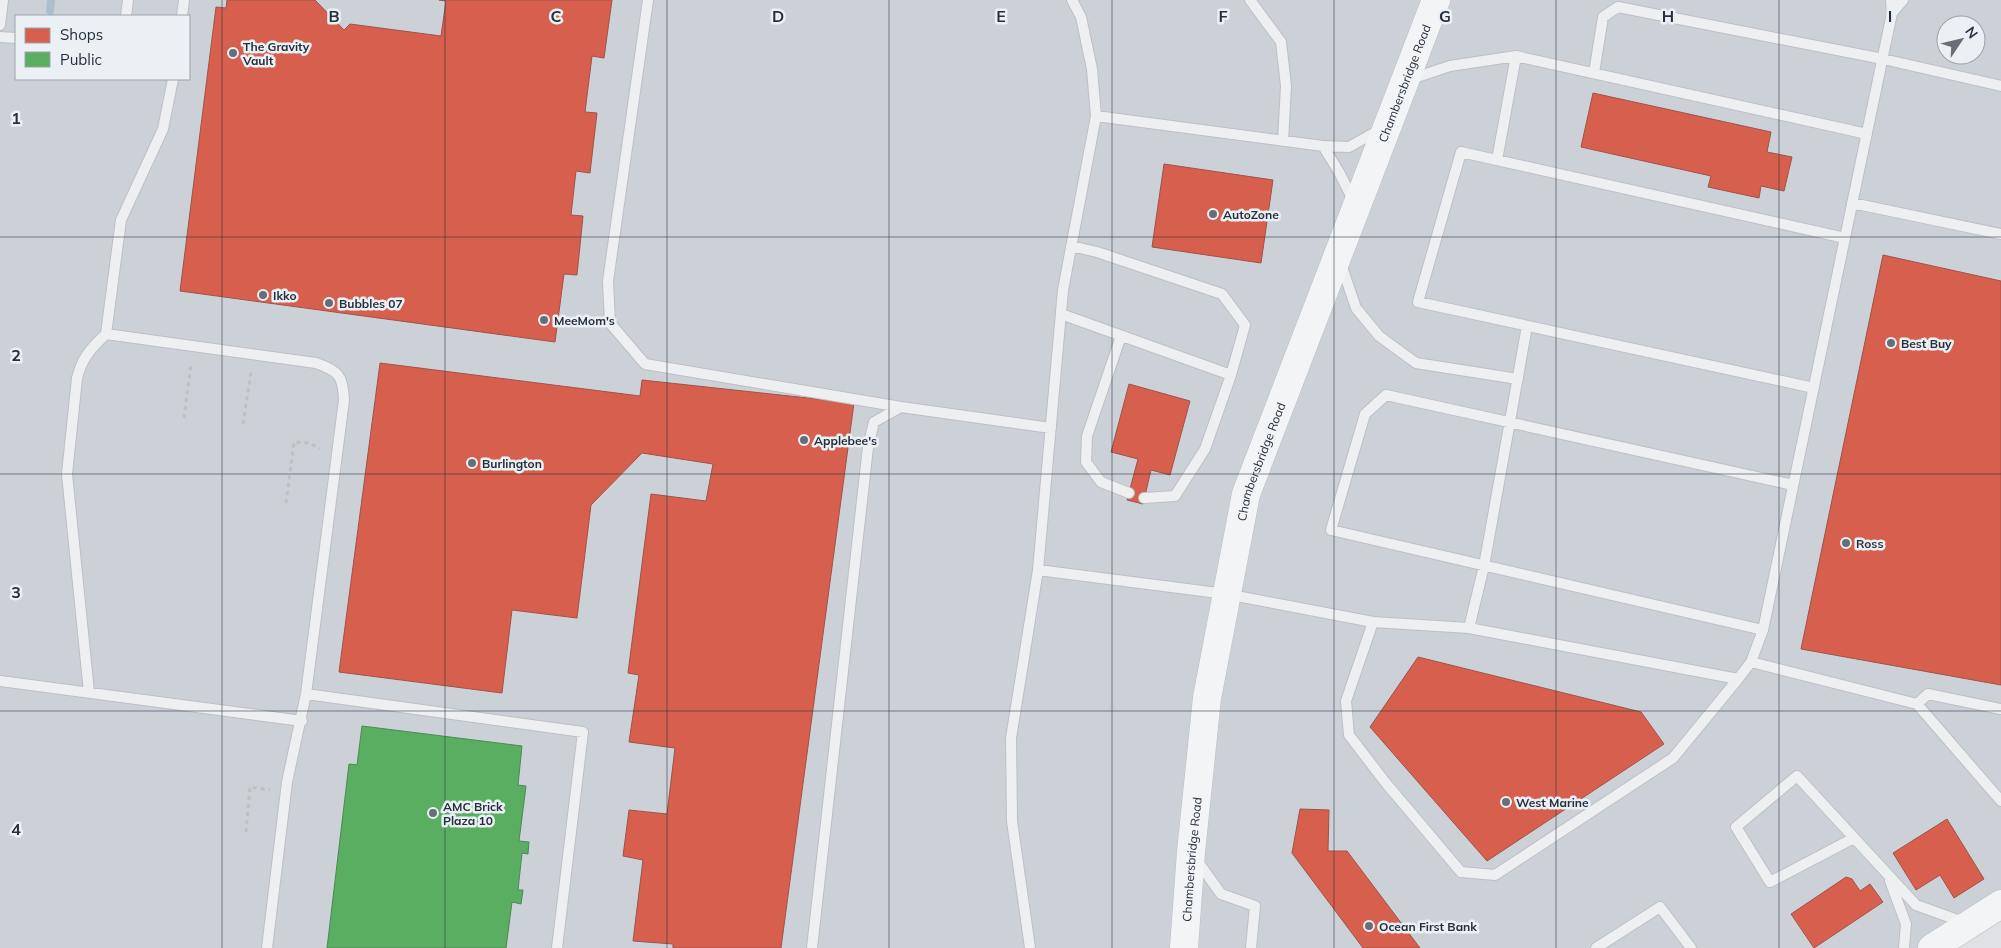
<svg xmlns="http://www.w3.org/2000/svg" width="2001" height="948" font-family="Mulish,sans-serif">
	<rect width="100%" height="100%" fill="#dfe1e4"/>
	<path fill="#ccd1d8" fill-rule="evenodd" d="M0 0H2001V904L1932 948H0ZM16 16H189V79H16ZM1946 25H1976V55H1946Z"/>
	<path fill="#d6604d" stroke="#a15248" d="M227 0H315L344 30 350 24 441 36 446 1 439 0H612L604 58 592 56 585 112 597 113 590 173 576 171 571 215 583 216 577 275 564 274 555 342 180 291 216 7 226 8Z
		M1593 93 1771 132 1767 152 1792 157 1784 191 1761 186 1759 198 1708 187 1711 176 1581 147Z
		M1164 164 1273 180 1261 263 1152 247Z
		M1883 255 2001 281V685L1801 649Z
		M380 363 640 396 642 380 854 403 781 948H673V944L633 941 643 860 623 856 629 810 667 814 675 748 629 742 639 675 628 673 651 494 706 501 713 464 642 453 591 505 577 618 512 610 502 693 339 672Z
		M1129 384 1190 401 1170 475 1151 470 1143 504 1127 500 1138 459 1111 452Z
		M1418 657 1641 712 1664 744 1487 861 1370 727Z
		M1300 809 1329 810 1328 851H1347L1420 948H1363L1292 853Z
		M1947 819 1984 879 1954 898 1940 875 1916 890 1893 853Z
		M1846 877 1852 879 1860 891 1870 884 1883 902 1814 948 1791 914Z"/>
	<path fill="#5aae61" stroke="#4a8856" d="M362 726 522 746 518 785 526 786 519 841 529 842 528 854 522 853 518 890H523L521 904 512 902 506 948H327L349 764 357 765Z"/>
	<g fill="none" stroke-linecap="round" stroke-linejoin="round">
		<path stroke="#aac0d1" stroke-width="8" d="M50 11 51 0"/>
		<defs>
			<path id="lane" d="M648 0 608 281 610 323 645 364 901 407
				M1250 0 1281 42 1286 86 1283 141
				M1891 0 1892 13 1903 0
				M126 16 128 0
				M182 16 184 0
				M0 25 3 0
				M0 37 16 38
				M1594 73 1603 17 1618 7 1883 59 2001 86
				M173 79 163 129 121 220 106 334 316 363C339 371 343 376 344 400L306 694 287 782 267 948
				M1411 79 1450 66 1516 56
				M1096 116 1323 146 1349 147 1381 129
				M1323 146 1339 172 1354 202
				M1497 160 1516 56 1867 134
				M1852 203 2001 234
				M1071 246 1097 252 1222 294 1245 325 1231 375 1205 449 1175 496 1144 498
				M1341 264 1356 308 1379 336 1416 363 1518 379
				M1061 314 1231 375
				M1121 336 1087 436 1086 462 1101 482 1129 493
				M1814 388 1418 302 1461 152 1845 238
				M1038 570 1226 594 1373 622 1469 628 1738 679 1751 662 1763 630 1892 13
				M1373 622 1346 701 1349 735 1385 782 1461 872 1495 875 1673 758 1738 679
				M1469 628 1484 566 1527 326
				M1763 630 1331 530 1365 414 1386 395 1793 485
				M1751 662 1917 704
				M0 681 302 721
				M89 692 67 474 77 378C82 358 91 348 106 334
				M306 694 583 732 557 948
				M2001 709 1928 694 1917 704 2001 801
				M1854 838 1770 882 1736 827 1797 776 1916 905 1966 923
				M1196 859 1221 894 1255 906 1251 948
				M1890 881 1906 924 1904 948
				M812 948 868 447 874 422 901 407 1051 428
				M1030 948 1012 821 1011 738 1038 570 1063 290 1096 116 1092 69 1081 17 1072 0
				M1596 948 1660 907 1691 948"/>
			<g id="primary">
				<path id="s1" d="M1184 948 1191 852 1207 698 1246 494 1436 0"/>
				<path d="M1932 948 2001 904"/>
			</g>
		</defs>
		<use href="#lane" stroke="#bdbfc2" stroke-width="12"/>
		<use href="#primary" stroke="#bbbec2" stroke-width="29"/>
		<path stroke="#bec0c4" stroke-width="3" stroke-dasharray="4 4" stroke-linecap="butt" d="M184 418 191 364
			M243 424 251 372
			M286 503 294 442 310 443 320 449
			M246 832 250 787 270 790"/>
		<use href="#lane" stroke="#eeeff1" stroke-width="10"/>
		<use href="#primary" stroke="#f3f4f5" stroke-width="28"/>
	</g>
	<path fill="none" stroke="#25303e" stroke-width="1" stroke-opacity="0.55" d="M222 0V948M445 0V948M667 0V948M889 0V948M1112 0V948M1334 0V948M1556 0V948M1779 0V948M0 237H2001M0 474H2001M0 711H2001"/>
	<g fill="#666e78" stroke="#ebf0f5" stroke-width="2">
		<circle cx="233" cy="53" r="5"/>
		<circle cx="1213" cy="214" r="5"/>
		<circle cx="263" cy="295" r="5"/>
		<circle cx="329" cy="303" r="5"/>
		<circle cx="544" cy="320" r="5"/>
		<circle cx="1891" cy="343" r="5"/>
		<circle cx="804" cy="440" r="5"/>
		<circle cx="472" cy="463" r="5"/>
		<circle cx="1846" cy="543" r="5"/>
		<circle cx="1506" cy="802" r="5"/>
		<circle cx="433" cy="813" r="5"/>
		<circle cx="1369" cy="926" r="5"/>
	</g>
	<g text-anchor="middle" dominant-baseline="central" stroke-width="5" stroke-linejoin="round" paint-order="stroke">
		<g font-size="12" font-weight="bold" fill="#25303e" stroke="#ebf0f5" text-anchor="start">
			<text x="243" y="46">The Gravity<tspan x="243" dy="14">Vault</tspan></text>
			<text x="1223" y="214">AutoZone</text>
			<text x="273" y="295">Ikko</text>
			<text x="339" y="303">Bubbles 07</text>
			<text x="554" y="320">MeeMom's</text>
			<text x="1901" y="343">Best Buy</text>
			<text x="814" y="440">Applebee's</text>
			<text x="482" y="463">Burlington</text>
			<text x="1856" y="543">Ross</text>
			<text x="1516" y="802">West Marine</text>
			<text x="443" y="806">AMC Brick<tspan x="443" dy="14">Plaza 10</tspan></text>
			<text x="1379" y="926">Ocean First Bank</text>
		</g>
		<g font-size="12" fill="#25303e" stroke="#ebf0f5">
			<text stroke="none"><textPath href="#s1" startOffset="899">Chambersbridge Road</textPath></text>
			<text stroke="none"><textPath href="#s1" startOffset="494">Chambersbridge Road</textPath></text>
			<text stroke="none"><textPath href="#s1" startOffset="89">Chambersbridge Road</textPath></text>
		</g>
	</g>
	<g font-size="16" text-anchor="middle" font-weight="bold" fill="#25303e" stroke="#ebf0f5" stroke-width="5" stroke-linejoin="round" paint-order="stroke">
		<text x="334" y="22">B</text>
		<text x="556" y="22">C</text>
		<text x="778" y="22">D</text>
		<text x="1001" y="22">E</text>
		<text x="1223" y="22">F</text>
		<text x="1445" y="22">G</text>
		<text x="1668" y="22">H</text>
		<text x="1890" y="22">I</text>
		<text x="16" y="124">1</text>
		<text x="16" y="361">2</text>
		<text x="16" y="598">3</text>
		<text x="16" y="835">4</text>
	</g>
	<rect x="15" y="15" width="175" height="65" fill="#ebf0f5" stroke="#9ca3ac"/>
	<rect x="25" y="28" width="25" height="15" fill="#d6604d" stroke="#9ca3ac"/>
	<text x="60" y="40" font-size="15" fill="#25303e">Shops</text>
	<rect x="25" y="52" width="25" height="15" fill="#5aae61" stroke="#9ca3ac"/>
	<text x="60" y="65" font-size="15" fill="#25303e">Public</text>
	<g transform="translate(1961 40) rotate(55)"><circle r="24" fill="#ebf0f5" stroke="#9ca3ac"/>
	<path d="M0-4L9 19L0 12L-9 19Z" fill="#666e78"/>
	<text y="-8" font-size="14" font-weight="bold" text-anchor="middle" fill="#25303e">N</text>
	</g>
</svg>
